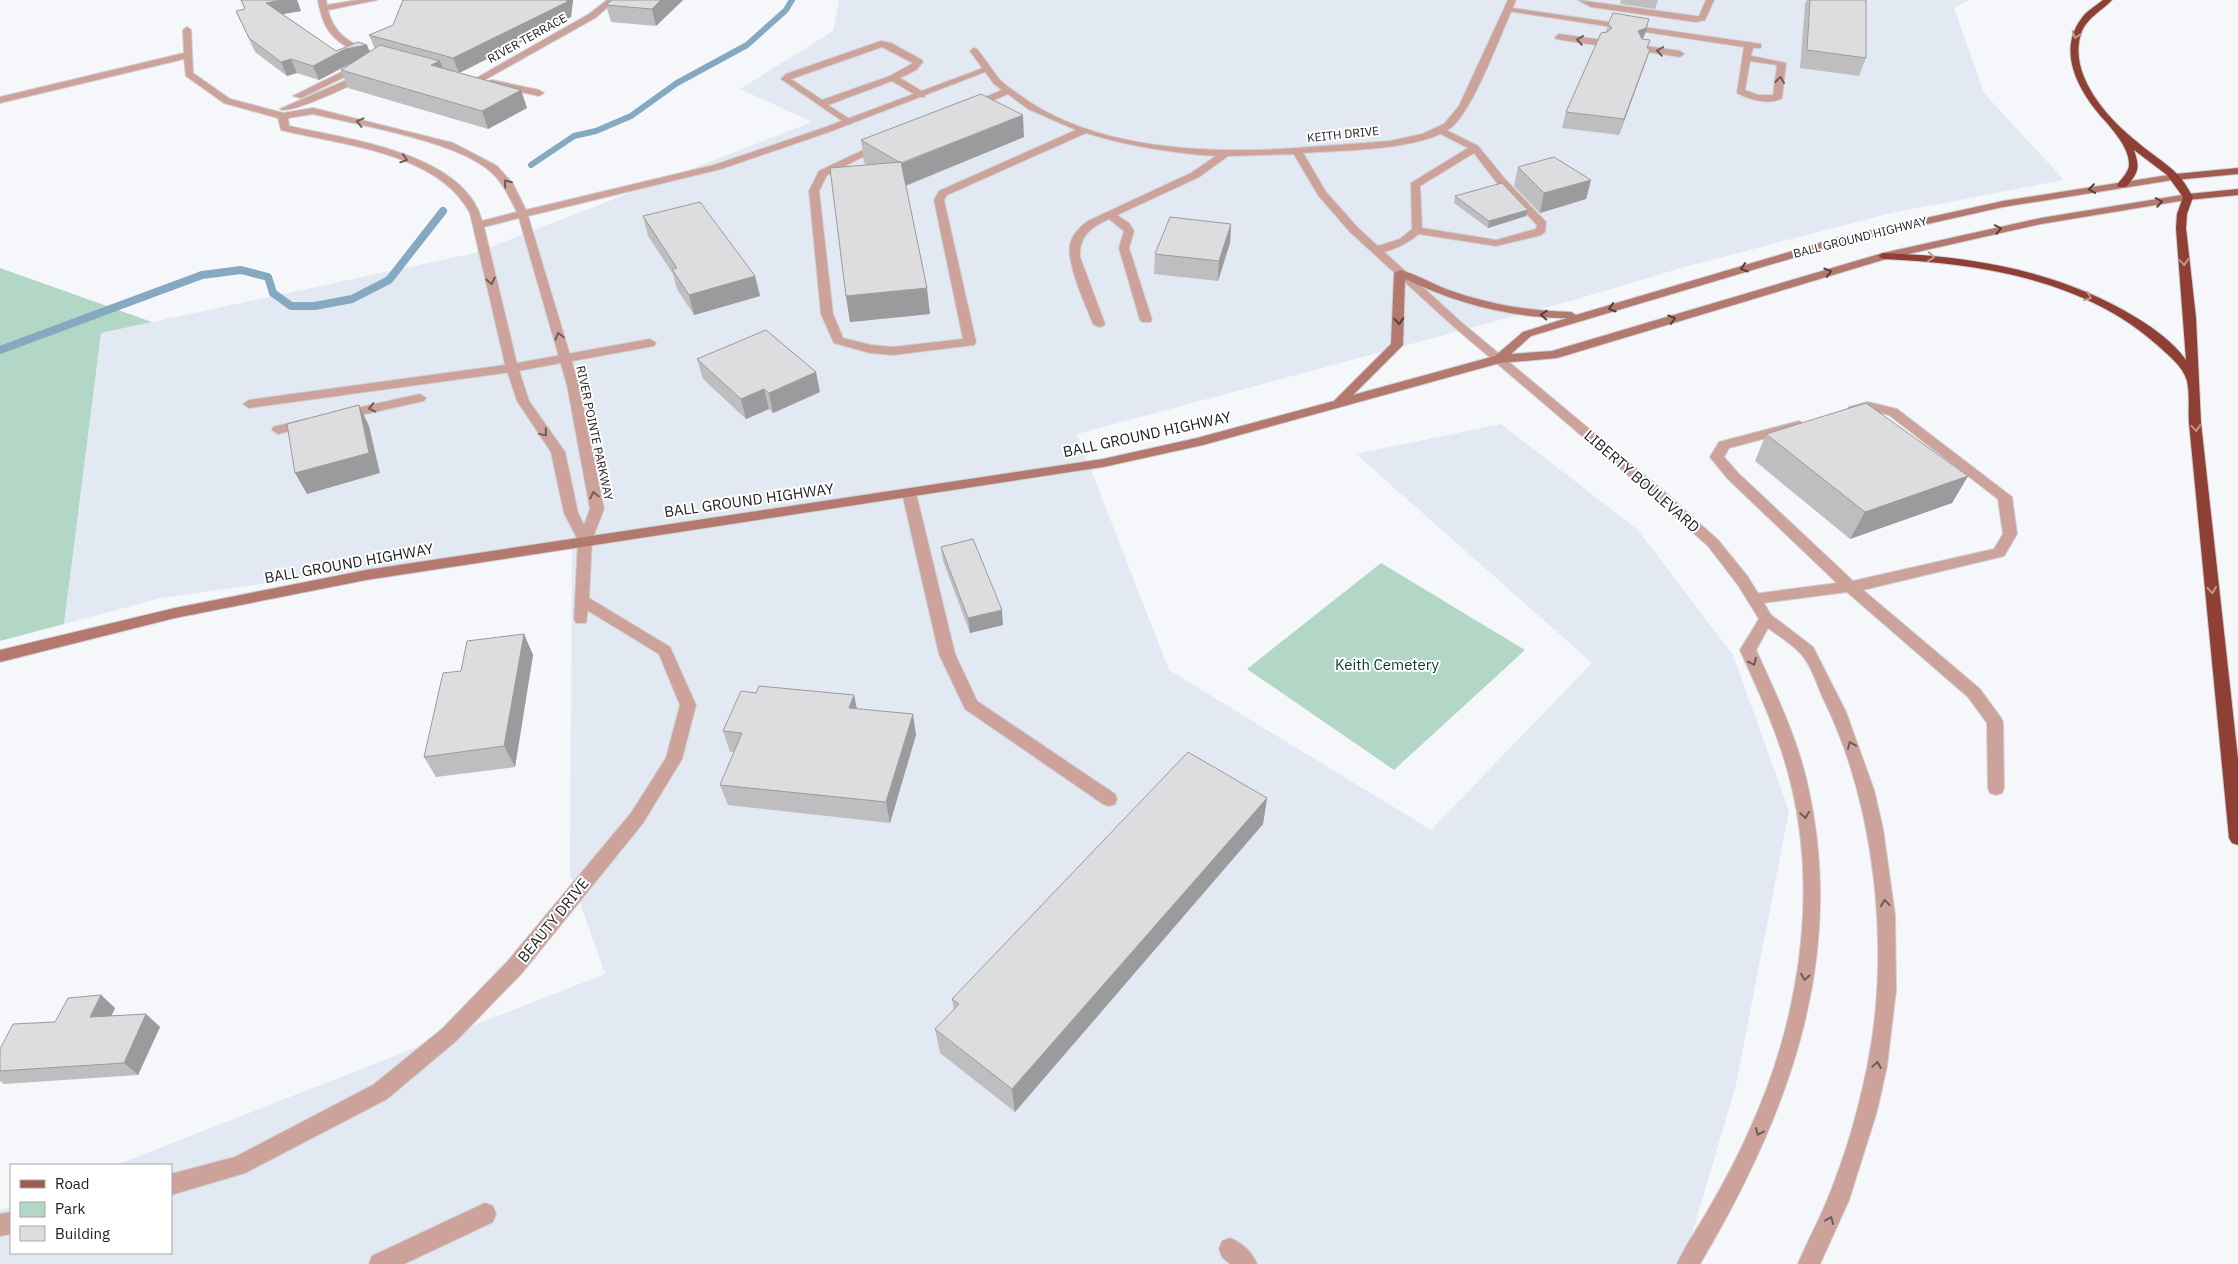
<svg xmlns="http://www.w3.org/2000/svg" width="2238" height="1264" font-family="'IBM Plex Sans',sans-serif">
	<rect width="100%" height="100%" fill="#f5f7fa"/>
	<path fill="#e3e9f2" d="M839 0H1969L1954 8 1984 93 2064 180 1891 213 1681 268 1567 302 1077 434 1169 670 1431 830 1592 663 1356 454 1501 424 1637 529 1733 655 1789 811 1736 1085 1683 1264H0V1210L11 1206V1253H171V1165H116L605 974 570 874 572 541 161 598 64 624 101 333 475 253 812 122 740 89 833 31Z"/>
	<path fill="#b3d7c6" d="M0 268 152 322 101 333 64 624 0 641Z
		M1381 563 1525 650 1394 770 1247 669Z"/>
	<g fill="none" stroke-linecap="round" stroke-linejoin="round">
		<path stroke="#84a9c0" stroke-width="6" d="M531 165 574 136 596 131 631 116 677 83 747 45 786 10 792 0"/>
		<path stroke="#84a9c0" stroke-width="8" d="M0 350 202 275 241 270 268 277 273 293 291 306H315L352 299 389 280 443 211"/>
		<defs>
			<path id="service" d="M1578 0 1696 16H1699L1706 0H1714L1705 20 1696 22 1591 7Z
				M1505 7 1761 44V48H1753L1751 56 1786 63 1782 98C1771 106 1748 99 1737 93L1744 47 1508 11H1505ZM1750 61 1777 65 1773 95H1758L1745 90Z
				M1559 34 1602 40 1606 43 1602 46 1556 39 1555 37Z
				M881 41 891 43 922 60 923 62 916 70 900 78 925 93V97H919L892 81 828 105 851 120 853 122 848 125 781 79 786 74ZM882 47 913 63 890 76 822 100 791 79Z
				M1639 45 1680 51 1684 54 1680 57 1636 50V46Z
				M974 48 977 49C985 59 992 70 1000 80 1006 86 1014 91 1021 96 1095 150 1209 154 1297 148L1302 151 1297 154 1228 156 1199 177 1117 215 1129 223 1134 231 1129 248 1152 320 1150 322H1142L1140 320 1119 248 1124 231 1109 219C1091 227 1079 236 1080 257L1105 324 1103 326 1099 327 1093 324C1086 305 1064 260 1071 241 1074 233 1081 226 1088 221L1191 173 1216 156C1171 153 1128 146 1086 133L947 195 944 200 976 342 974 345 893 355 870 353 834 343 821 314 809 191 819 171 876 144 884 146 827 175 819 191 833 314 843 338 871 345 893 347 963 339 934 200 939 191 1076 130 1028 109 1008 94 975 108H969V104L1002 90 994 84 970 51Z
				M1440 127 1478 146 1505 179 1546 222 1545 232 1541 235 1496 246 1419 234C1408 243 1387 255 1372 252V248L1400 239 1412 229 1411 183 1468 148 1437 132 1435 130ZM1474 153 1497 183 1537 225 1536 229 1496 240 1422 228 1420 186Z
				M650 339 656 343 654 346 512 372 249 408 243 404 249 400 512 364Z
				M420 394 426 398 424 401 343 419 337 415 343 411Z
				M1868 402 1897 409 2012 497 2017 534 2004 556 1863 590 1980 689 2001 718 2003 722 2004 788 2002 793 1996 795 1990 793 1988 788 1987 723 1968 697 1847 592 1754 604 1747 599 1754 594 1837 583 1728 479 1710 457 1719 442 1799 421 1805 425 1804 428 1729 448 1724 457 1738 473 1853 581 1994 549 2003 534 1998 499 1889 415 1868 410 1853 414 1847 410 1849 407Z
				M306 419 312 423 311 426 278 434 272 430 273 427Z
				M909 489 916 493 955 654 977 701 1115 794 1117 799 1115 804 1109 806 1103 804 965 709 939 654 902 493Z
				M582 595 589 600 586 623H576L574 619 575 600Z
				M485 1203 493 1206 496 1214 493 1222 404 1264H369L372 1256Z
				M1230 1238C1242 1243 1252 1252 1257 1264H1230L1222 1257 1219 1249 1222 1241Z"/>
			<path id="minor" d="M318 0H326L327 5 358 0H377L328 10C334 34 348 42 370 51V55C364 56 358 52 352 49 329 39 322 23 318 0Z
				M607 0H616L595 18 481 82 473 80 589 14Z
				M1508 0H1516C1502 31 1475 106 1453 126 1423 151 1342 150 1303 153L1326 192 1358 228 1461 322 1667 494 1718 540 1748 577 1771 615 1813 647 1846 712 1874 790 1883 829 1895 915 1896 990 1887 1066 1877 1111 1849 1200 1820 1264H1798C1807 1242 1819 1221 1828 1198 1845 1157 1858 1112 1867 1068 1891 951 1876 805 1823 698 1817 685 1811 664 1801 654 1792 644 1779 636 1768 628L1756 650C1776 694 1798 739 1808 787 1847 960 1787 1117 1700 1264H1677C1685 1246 1697 1229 1707 1212 1722 1186 1737 1159 1749 1131 1798 1025 1819 898 1791 784 1780 738 1760 694 1740 650L1759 619 1738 585 1708 546 1657 500 1453 326 1350 232 1318 195 1292 151 1297 148 1390 141 1422 134 1444 124 1459 106Z
				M187 27 191 30 193 73 230 99 283 113 313 108 453 143 497 166 513 184 526 210 714 165 823 128 983 68 990 70 829 132 721 169 528 216 579 385 604 509 592 540 589 598 670 647 696 705 682 759 643 823 521 974 456 1041 387 1099 245 1173 171 1195V1174L235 1157 373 1085 442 1029 507 962 631 813 666 758 680 705 659 654 577 604 575 600 578 540 564 513 551 452 517 401 505 364 470 213C438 152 341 145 281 130L278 118 224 103 186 76 184 59 0 103V97L184 53 183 30ZM313 114C359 125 456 141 490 171 503 182 509 197 517 212L482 221C465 153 346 139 289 126L288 118ZM519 218 567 385 590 509 584 525 578 513 565 452 529 401 517 364 484 227Z
				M360 63 364 66 363 68 301 98 293 96Z
				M365 72 369 75 368 77C355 83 289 116 280 109Z
				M492 80 539 90 544 93 539 96 489 85V81Z
				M11 1212V1234L0 1236V1214Z"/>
			<path id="secondary" d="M2175 174 2180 177 2179 179 2003 207 1843 243 1531 336 1511 354 1552 351 1883 253 2041 218 2188 194 2192 195V199L2041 224 1886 259 1557 358 1500 363 1203 445 1103 467 366 580 175 618 0 662V650L175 608 366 570 1103 459 1197 438 1334 401 1391 344 1394 273 1400 270C1416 274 1431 283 1446 289 1487 304 1528 311 1571 312L1576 315 1840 237 2003 201ZM1405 279C1456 303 1510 318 1567 318L1523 332 1495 356 1353 395 1403 345Z"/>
			<path id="primary" d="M2238 168V174L2175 180 2170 177 2175 174Z
				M2238 189V195L2188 200 2183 197 2188 194Z"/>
			<path id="motorway" d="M2103 0H2112C2102 11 2086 18 2081 34 2068 74 2107 118 2136 141 2149 153 2166 162 2178 175 2184 181 2188 189 2193 197L2187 214 2186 228 2196 318 2201 423 2238 759V845L2232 843 2229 838 2189 423C2188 410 2190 394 2187 381 2183 366 2167 354 2156 344 2083 279 1977 263 1883 259L1878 256 1883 253C1971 256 2061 271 2137 318 2155 329 2174 343 2186 360L2176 228 2177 214 2183 197 2167 175 2134 150C2140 168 2139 172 2126 187H2118L2117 185C2121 179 2128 173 2129 166 2130 150 2116 134 2107 123 2080 94 2053 50 2085 14 2090 9 2097 5 2103 0Z"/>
		</defs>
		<use href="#service" stroke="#cfd1d3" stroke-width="2"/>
		<use href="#minor" stroke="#cfd1d3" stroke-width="2"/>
		<use href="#secondary" stroke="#cfd1d3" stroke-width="2"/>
		<use href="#primary" stroke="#cfd1d3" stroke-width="2"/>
		<use href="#motorway" stroke="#cfd1d3" stroke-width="2"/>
		<use href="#service" fill="#cca29b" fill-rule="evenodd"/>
		<use href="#minor" fill="#cca29b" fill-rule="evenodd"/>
		<use href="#secondary" fill="#b3796e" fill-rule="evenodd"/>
		<use href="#primary" fill="#a15a4e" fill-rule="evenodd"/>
		<use href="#motorway" fill="#8f3f33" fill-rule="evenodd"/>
	</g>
	<path fill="#bebdc0" d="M241 0H297L301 11 283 14 336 51 367 45 370 52 375 49 369 35 393 25 403 0H573L571 17 459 73 521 90 527 108 488 129 348 88 341 70 352 63 319 80 297 73 287 76 255 52 236 11 245 9Z
		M612 0H683L656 26 611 22 606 5Z
		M1621 0H1658L1655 9 1620 4Z
		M1807 0H1866V58L1859 76 1800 68 1805 4Z
		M1649 19 1643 39 1648 48 1650 49 1645 64 1619 135 1562 128 1566 112 1606 32 1608 24Z
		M1024 137 906 186 930 314 850 322 846 296 868 165 864 163 861 140Z
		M1518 167 1591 180 1586 199 1540 213 1514 186Z
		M1455 196 1528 210 1526 216 1488 228 1454 203Z
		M643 216 755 276 760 296 694 315 677 289 673 274 648 236Z
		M1231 224 1230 243 1218 281 1154 274 1155 254Z
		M697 359 820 392 773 413 769 409 746 419 703 379Z
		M1766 434 1968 476 1952 503 1850 539 1755 461Z
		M941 547 1003 625 970 633 943 561Z
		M524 634 533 655 515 767 436 777 424 757 461 671Z
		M756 693 854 695 857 709 916 735 890 823 728 805 720 785 734 752H730L723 731Z
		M1267 798 1263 824 1015 1112 940 1053 935 1029 954 1010 952 999Z
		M101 995 115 1008 111 1016 146 1014 160 1027 138 1075 4 1084 0 1081V1049L55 1022Z"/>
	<path fill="#9b9a9c" d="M282 0H297L301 11 272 16 266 3Z
		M567 0H573L571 17 459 73 453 58Z
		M661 0H683L656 26 652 9Z
		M1649 19 1645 34 1641 43 1638 31Z
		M367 45 372 59 351 63 319 80 313 66 345 49Z
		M1650 49 1645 64 1619 135 1624 119Z
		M291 59 297 73 287 76 281 62Z
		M440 61 447 79 431 65Z
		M521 90 527 108 488 129 482 111Z
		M1023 115 1024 137 904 186 901 164Z
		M1591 180 1586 199 1540 213 1544 193Z
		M1528 210 1526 216 1488 228 1489 221Z
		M1231 224 1230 243 1218 281 1219 261Z
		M755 276 760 296 694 315 689 295Z
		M927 288 930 314 850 322 846 296Z
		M816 372 820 392 773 413 769 393Z
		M764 389 769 409 746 419 741 399Z
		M359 405 369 426 380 473 307 494 295 473Z
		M1968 476 1952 503 1850 539 1865 512Z
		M1002 610 1003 625 970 633 968 618Z
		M524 634 533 655 515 767 504 746Z
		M854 695 858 715 849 708Z
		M913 714 916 735 890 823 886 802Z
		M1267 798 1263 824 1015 1112 1012 1089Z
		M101 995 115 1008 105 1030 90 1017Z
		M146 1014 160 1027 138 1075 124 1063Z"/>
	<path fill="#dddcdf" stroke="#9b9a9c" d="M241 0H282L266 3 336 51 358 42 367 45 345 49 313 66 291 59 281 62 249 38 236 11 245 9Z
		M403 0H567V2L453 58 369 35 393 25Z
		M612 0H661L652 9 606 5Z
		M1810 0H1866V58L1807 50Z
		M1613 13 1649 19 1646 28 1638 31 1642 39 1650 40 1647 48 1650 49 1624 119 1566 112 1601 33 1607 32 1612 28 1608 24Z
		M380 45 440 61 431 65 521 90 482 111 341 70Z
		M981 94 1023 115 901 163V162H899L861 140Z
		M1554 157 1591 180 1544 193 1518 167Z
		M901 162 927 288 846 296 830 168Z
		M1502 183 1528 210 1489 221 1455 196Z
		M700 202 755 276 689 295 672 269 677 268 643 216Z
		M1170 217 1231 224 1219 261 1155 254Z
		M766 330 816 372 769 393 764 389 741 399 697 359Z
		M1866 403 1968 476 1865 512 1766 434Z
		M359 405 369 453 295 473 287 424Z
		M973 539 1002 610 968 618 941 547Z
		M524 634 504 746 424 757 443 673 461 671 467 641Z
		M759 686 854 695 849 708 913 714 886 802 720 785 742 733 723 731 741 691 756 693Z
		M1188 752 1267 798 1012 1089 935 1029 959 1004 952 999Z
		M101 995 90 1017 146 1014 124 1063 0 1071V1049L13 1024 55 1022 68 998Z"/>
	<defs><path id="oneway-chevron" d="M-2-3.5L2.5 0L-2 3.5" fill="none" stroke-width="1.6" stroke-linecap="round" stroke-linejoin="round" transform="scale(1.25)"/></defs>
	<g stroke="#c1958f">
		<use href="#oneway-chevron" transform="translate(2076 35) rotate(109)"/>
		<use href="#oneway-chevron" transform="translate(1931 257) rotate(6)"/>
		<use href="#oneway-chevron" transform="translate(2184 262) rotate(85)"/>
		<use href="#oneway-chevron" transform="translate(2088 297) rotate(22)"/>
		<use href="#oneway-chevron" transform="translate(2196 428) rotate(85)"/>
		<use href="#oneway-chevron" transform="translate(2212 590) rotate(84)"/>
	</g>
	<g stroke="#6e5c59">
		<use href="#oneway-chevron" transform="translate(1580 40) rotate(-172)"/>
		<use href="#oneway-chevron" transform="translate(1660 51) rotate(-171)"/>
		<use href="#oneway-chevron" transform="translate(1780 80) rotate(-83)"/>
		<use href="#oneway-chevron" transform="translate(360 122) rotate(-166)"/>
		<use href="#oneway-chevron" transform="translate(404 159) rotate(18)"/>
		<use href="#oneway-chevron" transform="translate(507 183) rotate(-129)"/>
		<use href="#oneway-chevron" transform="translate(491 281) rotate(77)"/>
		<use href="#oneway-chevron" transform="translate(559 336) rotate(-106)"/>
		<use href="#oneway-chevron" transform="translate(372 408) rotate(167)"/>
		<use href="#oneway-chevron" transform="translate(544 433) rotate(50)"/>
		<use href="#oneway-chevron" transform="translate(594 495) rotate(-102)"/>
		<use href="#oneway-chevron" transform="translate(1753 662) rotate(65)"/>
		<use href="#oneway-chevron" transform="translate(1851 745) rotate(-112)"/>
		<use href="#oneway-chevron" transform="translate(1805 815) rotate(81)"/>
		<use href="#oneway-chevron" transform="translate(1885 903) rotate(-96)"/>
		<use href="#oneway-chevron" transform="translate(1805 977) rotate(100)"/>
		<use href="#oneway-chevron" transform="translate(1877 1065) rotate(-80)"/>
		<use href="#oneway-chevron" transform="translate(1759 1132) rotate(113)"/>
		<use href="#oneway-chevron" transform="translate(1830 1220) rotate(-67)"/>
	</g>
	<g stroke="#55403d">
		<use href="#oneway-chevron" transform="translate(2092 189) rotate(172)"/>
		<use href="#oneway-chevron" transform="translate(2159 202) rotate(-9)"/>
		<use href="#oneway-chevron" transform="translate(1998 229) rotate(-11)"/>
		<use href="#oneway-chevron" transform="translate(1744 268) rotate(163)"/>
		<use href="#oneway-chevron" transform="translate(1828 272) rotate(-17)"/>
		<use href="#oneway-chevron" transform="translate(1612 308) rotate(163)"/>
		<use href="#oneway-chevron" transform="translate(1544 315) rotate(-177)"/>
		<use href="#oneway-chevron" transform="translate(1672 319) rotate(-17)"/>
		<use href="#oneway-chevron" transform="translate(1399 321) rotate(86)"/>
	</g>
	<g text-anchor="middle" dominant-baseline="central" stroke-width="4" stroke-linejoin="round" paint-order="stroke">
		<g font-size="12" fill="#222223" stroke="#fff">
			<text transform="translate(527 38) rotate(-29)">RIVER TERRACE</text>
			<text transform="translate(1343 134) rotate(-6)">KEITH DRIVE</text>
			<text transform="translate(1860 237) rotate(-14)">BALL GROUND HIGHWAY</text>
			<text transform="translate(595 433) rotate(78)">RIVER POINTE PARKWAY</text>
		</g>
		<g font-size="15" fill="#222223" stroke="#fff">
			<text transform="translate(1147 434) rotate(-12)">BALL GROUND HIGHWAY</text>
			<text transform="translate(1642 481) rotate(41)">LIBERTY BOULEVARD</text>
			<text transform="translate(749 500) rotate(-8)">BALL GROUND HIGHWAY</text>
			<text transform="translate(349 563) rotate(-10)">BALL GROUND HIGHWAY</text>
			<text transform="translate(553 920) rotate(-51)">BEAUTY DRIVE</text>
		</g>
		<g font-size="15" fill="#023c29" stroke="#fff">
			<text x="1387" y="664">Keith Cemetery</text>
		</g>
	</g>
	<rect x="10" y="1164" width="162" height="90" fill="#ffffff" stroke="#a7a7a7"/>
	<rect x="20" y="1180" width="25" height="8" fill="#a15a4e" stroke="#a7a7a7"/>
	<text x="55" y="1189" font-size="15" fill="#222223">Road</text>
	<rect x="20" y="1202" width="25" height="15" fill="#b3d7c6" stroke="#a7a7a7"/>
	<text x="55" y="1214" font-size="15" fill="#222223">Park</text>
	<rect x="20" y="1226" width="25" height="15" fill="#dddcdf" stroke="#a7a7a7"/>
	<text x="55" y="1239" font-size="15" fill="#222223">Building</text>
</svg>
